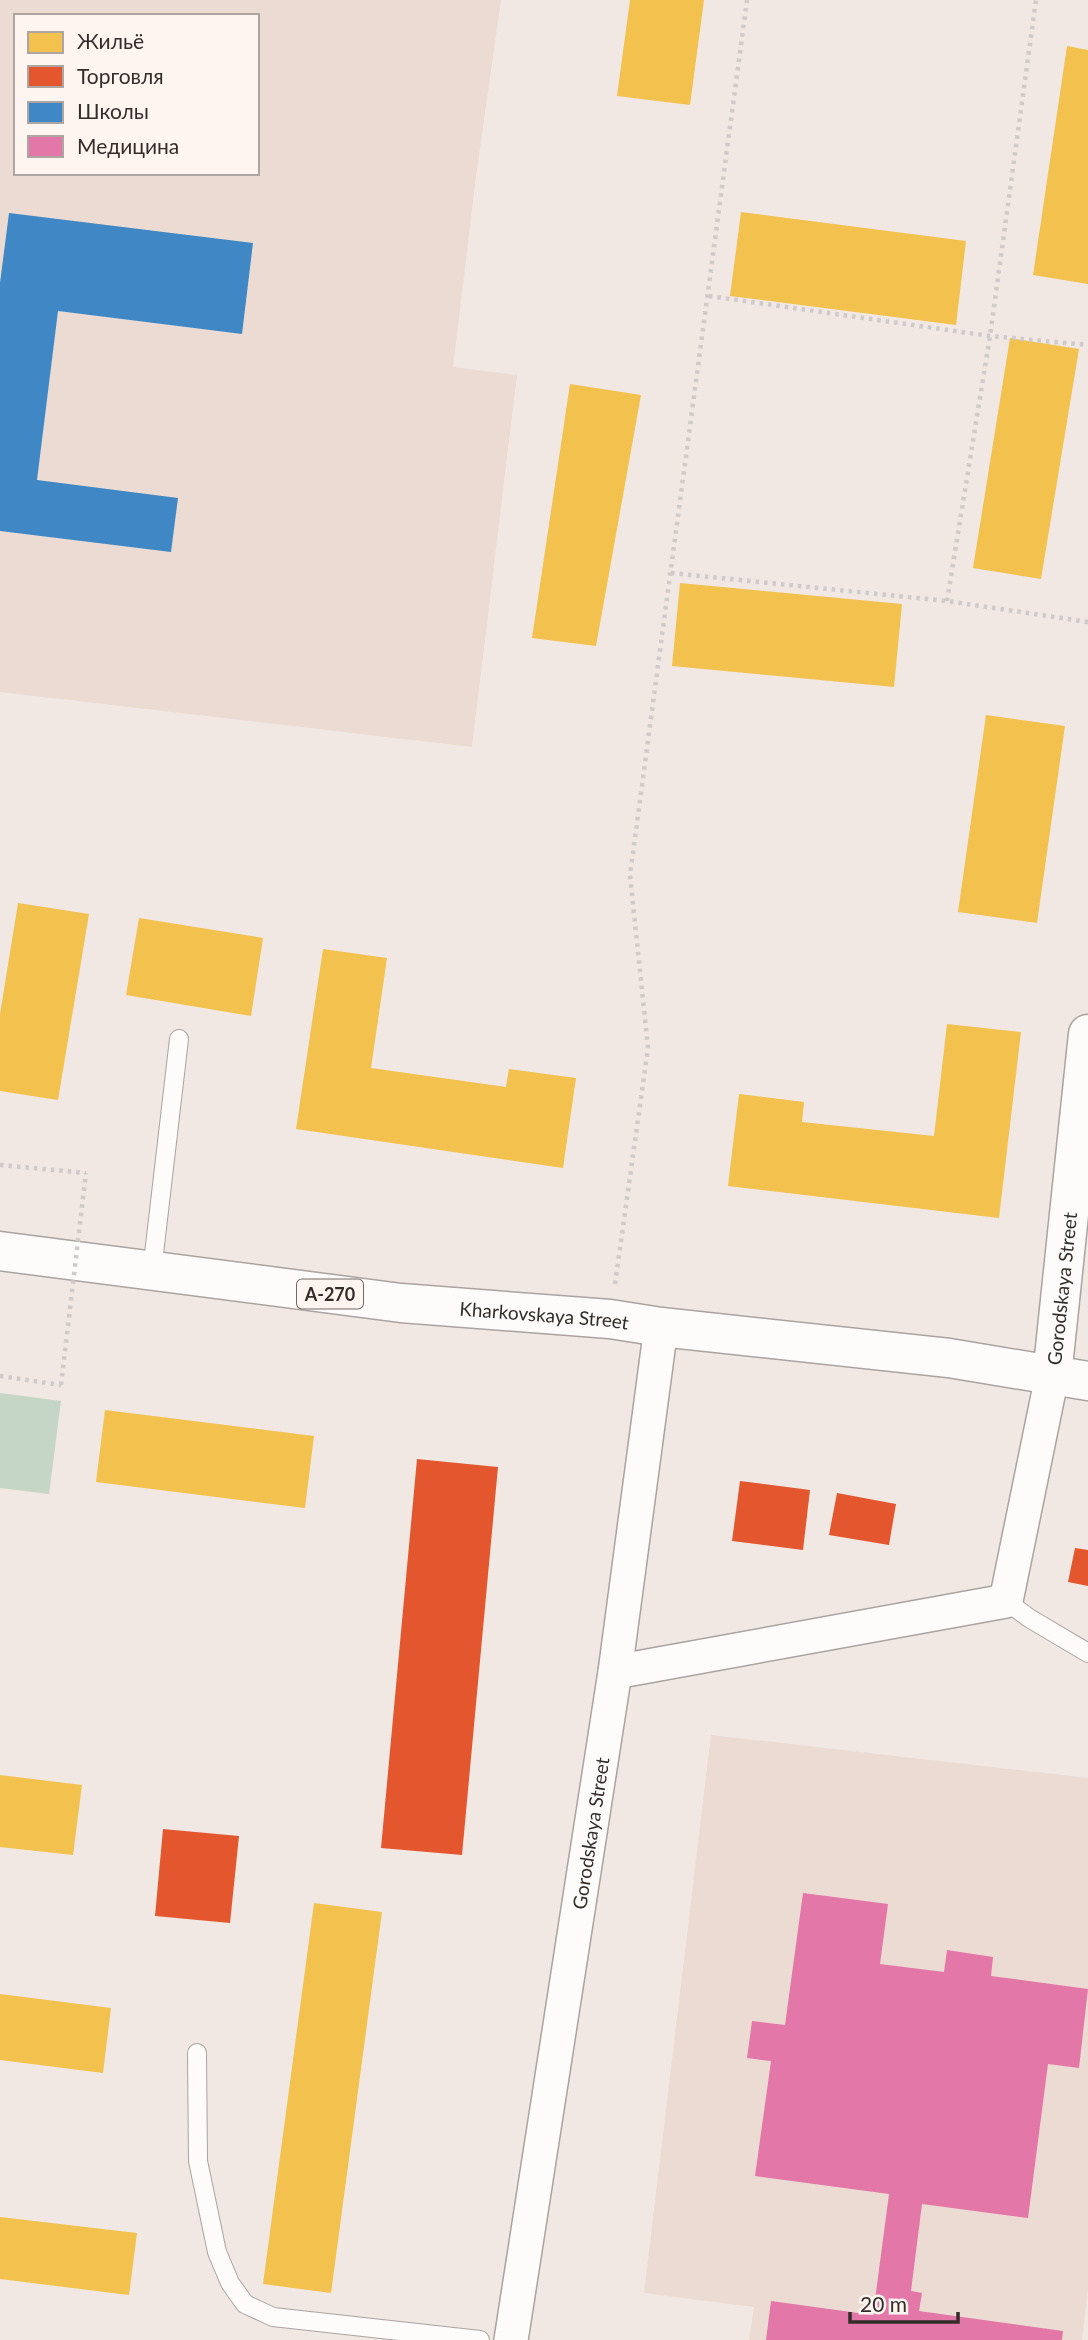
<svg xmlns="http://www.w3.org/2000/svg" width="1088" height="2340" font-family="Lato,sans-serif">
	<rect width="100%" height="100%" fill="#f1e8e4"/>
	<path fill="#ecdbd3" fill-rule="evenodd" d="M0 0H501L476 177 453 367 517 375 472 747 0 692ZM16 16H257V173H16Z
		M711 1735 1088 1778V2289L1082 2340H749L754 2307 644 2293Z"/>
	<path fill="#c5d6c6" d="M0 1393 61 1401 49 1494 0 1488Z"/>
	<path fill="#f2c14e" d="M630 0H704L690 105 617 96Z
		M1067 46 1088 50V284L1033 275Z
		M741 212 966 241 956 325 730 296Z
		M1010 338 1079 349 1041 579 973 568Z
		M570 384 641 395 596 646 532 638Z
		M680 583 902 604 894 687 672 666Z
		M986 715 1065 726 1037 923 958 912Z
		M18 903 89 914 58 1100 0 1091V1014Z
		M139 918 263 938 251 1016 126 995Z
		M323 949 387 958 371 1068 506 1087 509 1069 576 1078 563 1168 296 1129Z
		M947 1024 1021 1032 999 1218 728 1186 739 1094 804 1102 802 1122 934 1136Z
		M105 1410 314 1436 305 1508 96 1482Z
		M0 1775 82 1785 73 1855 0 1847Z
		M314 1903 382 1912 331 2293 263 2284Z
		M0 1994 111 2008 103 2073 0 2060Z
		M0 2217 137 2233 129 2295 0 2279Z"/>
	<path fill="#e4572e" d="M417 1459 498 1467 462 1855 381 1848Z
		M740 1481 810 1490 803 1550 732 1541Z
		M837 1493 896 1504 889 1545 829 1535Z
		M1075 1548 1088 1550V1586L1068 1582Z
		M163 1829 239 1836 230 1923 155 1916Z"/>
	<path fill="#3f88c5" d="M9 213 253 243 242 334 58 311 37 480 178 498 171 552 0 531V283Z"/>
	<path fill="#e377a8" d="M803 1893 888 1904 880 1964 944 1972 947 1950 993 1957 991 1976 1088 1989 1079 2068 1048 2064 1028 2218 922 2204 911 2291 922 2293 919 2311 1063 2331 1062 2340H766L771 2301 873 2315 889 2194 755 2176 771 2061 747 2058 752 2021 785 2025Z"/>
	<g fill="none" stroke-linecap="round" stroke-linejoin="round">
		<defs>
			<path id="service" d="M152 1271 179 1039
				M1006 1601 1029 1618 1088 1653
				M197 2053 198 2161 217 2252 230 2283 245 2304 273 2317 480 2340"/>
			<g id="minor">
				<path d="M615 1672 1006 1601 1052 1376"/>
				<path id="s1" d="M511 2340 615 1672 661 1327"/>
			</g>
			<g id="tertiary">
				<path id="s2" d="M1052 1376 1088 1034"/>
			</g>
			<g id="trunk">
				<path id="s3" d="M0 1251 401 1303 610 1319 661 1327 949 1358 1088 1381"/>
			</g>
		</defs>
		<use href="#service" stroke="#aaa3a0" stroke-width="20"/>
		<use href="#minor" stroke="#aaa3a0" stroke-width="36"/>
		<use href="#tertiary" stroke="#aaa3a0" stroke-width="41"/>
		<use href="#trunk" stroke="#aaa3a0" stroke-width="41"/>
		<path stroke="#cecbca" stroke-width="4.5" stroke-dasharray="3.5 5" stroke-linecap="butt" d="M709 296 990 336 1088 345
			M671 573 947 601 1088 622
			M947 601 990 336 1036 0
			M0 1165 86 1173
			M615 1284 648 1048 630 875 747 0
			M0 1376 61 1385"/>
		<use href="#service" stroke="#fdfcfb" stroke-width="18"/>
		<use href="#minor" stroke="#fdfcfb" stroke-width="33"/>
		<use href="#tertiary" stroke="#fdfcfb" stroke-width="38"/>
		<use href="#trunk" stroke="#fdfcfb" stroke-width="38"/>
		<path stroke="#cecbca" stroke-width="4.5" stroke-dasharray="3.5 5" stroke-linecap="butt" d="M61 1385 86 1173"/>
	</g>
	<g text-anchor="middle" dominant-baseline="central" stroke-width="7" stroke-linejoin="round" paint-order="stroke">
		<rect fill="#fff5f0" stroke="#706965" stroke-width="2" x="297" y="1279.5" width="66" height="29" rx="5"/>
		<g font-size="18" font-weight="bold" fill="#332d2a">
			<text x="330" y="1294">А-270</text>
		</g>
		<g font-size="19" fill="#332d2a" stroke="#fff5f0">
			<text stroke="none"><textPath href="#s2" startOffset="88">Gorodskaya Street</textPath></text>
			<text stroke="none"><textPath href="#s3" startOffset="548">Kharkovskaya Street</textPath></text>
			<text stroke="none"><textPath href="#s1" startOffset="513">Gorodskaya Street</textPath></text>
		</g>
	</g>
	<rect x="14" y="14" width="245" height="161" fill="#fff5f0" stroke="#ada5a1" stroke-width="2"/>
	<rect x="28" y="32" width="35" height="21" fill="#f2c14e" stroke="#ada5a1" stroke-width="2"/>
	<text x="77" y="49" font-size="21" fill="#332d2a">Жильё</text>
	<rect x="28" y="66" width="35" height="21" fill="#e4572e" stroke="#ada5a1" stroke-width="2"/>
	<text x="77" y="84" font-size="21" fill="#332d2a">Торговля</text>
	<rect x="28" y="102" width="35" height="21" fill="#3f88c5" stroke="#ada5a1" stroke-width="2"/>
	<text x="77" y="119" font-size="21" fill="#332d2a">Школы</text>
	<rect x="28" y="136" width="35" height="21" fill="#e377a8" stroke="#ada5a1" stroke-width="2"/>
	<text x="77" y="154" font-size="21" fill="#332d2a">Медицина</text>
	<path d="M850 2312v10h108v-10" fill="none" stroke="#332d2a" stroke-width="3.5"/>
	<text x="860" y="2312" font-size="21" fill="#332d2a" stroke="#fff5f0" stroke-width="5" paint-order="stroke">20 m</text>
</svg>
